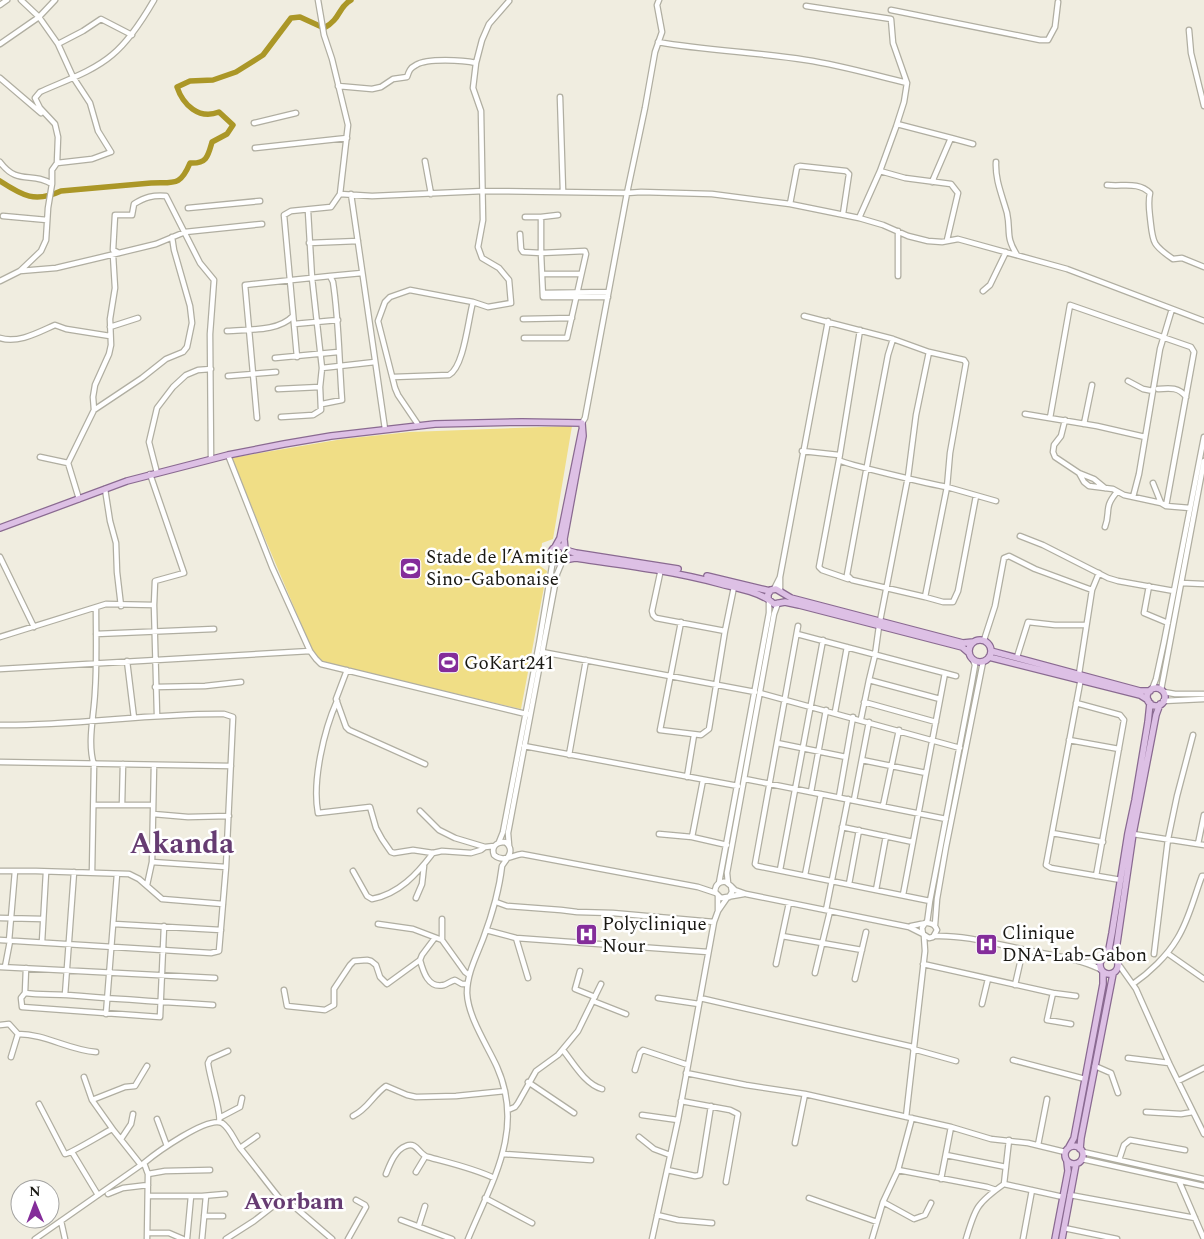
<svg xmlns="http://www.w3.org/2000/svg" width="1204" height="1239" font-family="Spectral,serif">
	<rect width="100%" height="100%" fill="#f0ede0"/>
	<path fill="#f0de86" d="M572 426 553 539 542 543 540 566 547 571 521 709 324 663 313 652 231 458 343 439 410 432Z"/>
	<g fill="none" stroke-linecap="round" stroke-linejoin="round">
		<path stroke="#ab9727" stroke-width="5.5" d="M0 181C23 196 35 203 61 191L151 183C174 182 180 187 190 163 207 164 208 156 212 142L227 134 233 125 219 112C199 120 183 105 177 87L190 81 213 80 236 72 263 55 291 18 300 17 324 28C341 19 338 7 351 0"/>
		<defs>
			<path id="minor" d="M21 0 39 17 58 44 73 77 90 103 98 131 111 152 92 159 57 163
				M318 0 324 35 332 59 348 125 340 194 372 196 484 191 627 193 641 192 712 194 790 204 859 218 883 225 908 236 928 241 942 242 958 239 1067 269 1204 321
				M0 5 7 0
				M806 6 891 19 893 43 907 83 904 102 896 127 880 171 859 218
				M891 10 1040 40H1048L1055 27 1058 2
				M1189 30 1191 53 1204 106
				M658 42C707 51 757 52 806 60 840 65 874 75 907 83
				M0 44 39 17 55 0
				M58 44 83 31 101 19 132 35
				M0 78 41 113
				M338 86 372 89 381 87 393 79 407 77C409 71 410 68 416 65 427 58 463 60 476 63
				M560 97 563 191
				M254 123 296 113
				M897 124 951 138
				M255 148 347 138
				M425 161 431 194
				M0 162C18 186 31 171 52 184L48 208 46 240 41 251 20 271 0 281
				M996 162C995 180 1002 195 1007 213 1011 232 1005 236 1017 255
				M880 171 905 178 951 184 958 193 947 240
				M932 182 951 138 973 144
				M52 184V170L57 163 58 137 55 124 40 108 35 98 40 92C64 81 92 72 112 55 129 41 143 19 154 0
				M1107 185C1122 187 1138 181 1150 193 1148 202 1149 208 1150 217 1153 242 1151 244 1173 259L1182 258 1204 267
				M351 194 385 429
				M790 204 797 167 800 166 846 171 849 174 843 214
				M188 208 260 201
				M558 215 541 217V253L543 297H608
				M3 216 47 220
				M525 217H541
				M520 234 521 249 523 252 541 253 585 251 586 254 567 338H524
				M309 243 358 241
				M119 253 113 250 115 215H132L134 204C145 197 153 195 166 196L200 263 214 280 210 334 211 459
				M20 271 56 268 119 253 156 244 185 232 262 224
				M542 274H581
				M330 276 362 273
				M898 276V231
				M983 291 990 285 1006 252
				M543 293 608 292
				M804 316 893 339 929 352 916 415 908 477 880 621
				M523 319 572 318
				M294 324 338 320
				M110 327 138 318
				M860 330 839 460C844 464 934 485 947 487L925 597 852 580 847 575C860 502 874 428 888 355L893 339
				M227 331C248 329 278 332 293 316
				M0 338C18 344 39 332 55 325L66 329 110 336
				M929 352 964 360 966 363 950 453 947 487 996 501
				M297 357 284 215 291 211 331 207 340 194
				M275 358 338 352
				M322 368 375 362
				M228 376 276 372
				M393 377 449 375C464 367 468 320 473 302
				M1128 381 1143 389 1153 391
				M278 389 320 387
				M1158 389C1170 388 1179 387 1186 397
				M94 410 93 397 95 385 109 354 111 345 110 319 115 288 113 255
				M1025 414 1097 426 1145 437
				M281 417 313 415 321 410 320 387 322 368 312 278 308 211
				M257 418 245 285 330 276 333 282C339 321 339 360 342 400L322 404
				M1050 418 1070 305 1191 347 1194 352 1166 506
				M1065 420 1061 436 1054 445 1053 452 1055 457 1079 473 1084 482 1089 486 1113 489 1124 495 1161 503 1166 506 1190 508
				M582 423 585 418 627 193 645 108 655 52 662 32 657 5 659 0
				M1084 424 1092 385
				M419 426 398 395 395 388 378 321 385 302 390 297 410 290 473 302 488 307 511 303 509 280 499 268 482 258 478 247 483 220 481 111 473 88 476 63 482 40 489 24 509 1
				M802 451 839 455
				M228 455 272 567 310 651 316 659 321 664 530 715
				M40 457 68 463
				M839 460 819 567 822 570 848 579
				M157 473 149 442 157 408 173 387 186 375 198 370 211 369
				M1079 473 1094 479 1105 488
				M150 474 184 573 155 581 154 605 157 715
				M1153 483 1161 503
				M105 489 110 521 116 543 117 572 121 606
				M1133 497 1139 474 1160 349 1172 309
				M79 499 68 463 94 410 142 378 166 359 183 352 187 347 192 323 190 306 174 250 172 237
				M1105 527C1111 512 1103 508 1117 492
				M1020 536 1043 545 1108 578 1118 581 1174 591
				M0 557 34 627
				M661 569 652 611 653 615 656 618 725 631
				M780 577 828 321
				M1181 583 1204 584
				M1149 586 1144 613 1168 623
				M774 589 780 577V591
				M925 597 943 602H953L958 591 976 496
				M681 622 660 730 701 735 709 729 725 631 734 587
				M798 626 755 864 757 866 930 901
				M96 634 214 629
				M797 634 956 676
				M0 637 106 604 154 605
				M984 640 995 606 1004 558 1009 556 1035 569 1092 590
				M542 652 755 692
				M1017 657 1028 622 1055 625H1086
				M127 661 134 718
				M0 669 310 651
				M347 670 336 699 346 727 349 730 425 764
				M1079 674 1092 590 1099 573
				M1081 678 1046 865 1051 868 1121 880
				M869 680 875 655 879 626
				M155 687 205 686 241 682
				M1152 689 1156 679 1164 642 1204 437
				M1161 690 1204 461
				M1164 692 1175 694H1204
				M760 693 960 748
				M337 701C324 730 312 781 318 813L370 807 376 828 382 839 391 852 394 853 413 850 433 853 442 851 471 853 481 850 485 847 494 846
				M1163 701 1204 699
				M864 702 936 722
				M1076 703 1120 715 1124 720 1096 876
				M835 712 847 647
				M861 719 869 680 940 699
				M0 725C75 726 149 713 224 714L233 717 226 867 219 951 211 953 0 940
				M1069 740 1119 749
				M777 743 846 757
				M524 746 738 786
				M569 755 586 660
				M862 760 926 773
				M0 762 231 766
				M687 777 694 735
				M745 779 946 819
				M703 780 692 837 727 845
				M811 792 826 710
				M839 797 853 717
				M854 800 869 722
				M94 805H153
				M122 805 123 764
				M883 806 899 730
				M420 811 439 830 455 838 485 847
				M153 814 188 817 229 816
				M842 827 913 842
				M1052 833 1103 842
				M659 834 692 837
				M1133 834 1204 845
				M499 842 503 832 539 644 553 560
				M1198 844 1204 815
				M509 845 508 833 557 574 562 562
				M152 862 226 867
				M780 870 823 640
				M0 871H36L129 874 139 879 162 899 223 904
				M353 871 367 896 372 899C399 894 417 874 433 853
				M92 873 94 765C87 742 94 716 95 692 97 664 96 636 96 608
				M805 875 821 794
				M719 883 769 613V601
				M728 883 727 873 774 614 778 603
				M849 884 859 830
				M147 885 152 862 154 765
				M731 886 735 890 746 894 909 927 923 934
				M876 890 886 836
				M903 895 945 673
				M729 897 732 892 731 886 726 882C719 881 715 885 715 892L721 898 744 894
				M416 898 422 884 424 866
				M496 902 507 906 561 910 577 912 613 913 714 922
				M826 910 848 799
				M718 911V896
				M0 918 43 919
				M442 919V940L465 972 469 975
				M927 923 930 901 972 682 975 665 973 660
				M114 924 221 930
				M378 924 413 929 442 940
				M935 925 937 899 946 847 983 662
				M164 926 160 1017 22 1007 21 998 25 993C39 995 53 994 67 995 116 999 164 1002 213 1005
				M911 926C920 925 933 918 937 930L933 937 929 938 923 934 922 928 925 923
				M486 930 516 938 708 952
				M782 936 862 950
				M935 936C965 935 996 944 1026 950 1051 955 1077 958 1100 969
				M516 938 528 978
				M9 941 15 871
				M42 942 46 872
				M1167 953 1204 979
				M1154 954 1168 839 1177 796 1193 735
				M420 960C423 971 428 989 444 985 447 984 451 981 455 980L462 984H467
				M1087 962 1101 961
				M776 964 789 903
				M923 964 1053 993 1047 1020 1071 1024
				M1119 965 1136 989 1169 1063 1204 1134
				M0 967 215 978
				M5 967 10 941
				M580 971 575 989 595 997
				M815 973 830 911
				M855 979 866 932
				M1133 984C1149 973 1167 956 1177 939 1189 920 1194 897 1202 876H1204
				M1015 985 1023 950
				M284 990 287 1006 325 1010 334 1005V989L350 965 354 961 367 960 371 961 376 965 380 977 387 984 420 960 422 955 434 939
				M25 993 26 968
				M1053 993 1076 996
				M65 995 74 872
				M658 998 699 1004
				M700 998 913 1047
				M593 1001 626 1014
				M982 1004 988 979
				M106 1014 117 874
				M0 1025 9 1024 18 1034C46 1034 68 1050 96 1052
				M913 1049 956 1061
				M563 1050C574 1064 585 1084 602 1089
				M11 1057 18 1034
				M1128 1058 1169 1063
				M1013 1060 1085 1079
				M1095 1066 1111 1073 1118 1093
				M635 1070 640 1053 643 1050 688 1065
				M686 1073 746 1085 805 1094 951 1127 991 1139 1028 1143 1065 1152
				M84 1077 92 1100 114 1131 141 1165 143 1164
				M1178 1081 1204 1068
				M528 1082 574 1113
				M92 1100 125 1087 135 1086 147 1066
				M681 1101 730 1110 738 1114 726 1182
				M39 1104 65 1154C70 1154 104 1133 112 1129
				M508 1110 515 1107 518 1103 536 1071 558 1055 578 1031 601 984
				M1146 1112 1181 1114 1193 1112
				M642 1115 678 1120
				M353 1116C368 1109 373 1095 386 1086L407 1095 416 1097 456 1096 505 1091
				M221 1117 240 1107 242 1098
				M906 1117 925 951 924 936
				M157 1119 167 1146
				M219 1122C222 1115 209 1075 208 1063L210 1059 228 1051
				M639 1137 654 1149 670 1155
				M121 1139 131 1124 133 1114
				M795 1143 805 1094
				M1038 1145 1047 1099
				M240 1148 257 1136
				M72 1152 98 1195
				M1083 1152 1204 1179
				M503 1154 591 1160
				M946 1155 1006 1167
				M1082 1159 1204 1186
				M1119 1160 1124 1145 1130 1140 1185 1150
				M667 1170 695 1176 700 1175 711 1106
				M898 1170 987 1187 996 1190
				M416 1172 425 1157
				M148 1174 165 1171 210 1170
				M386 1174C390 1164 395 1150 406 1146 417 1141 419 1155 428 1157 450 1163 473 1168 494 1178
				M941 1179 951 1127
				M1179 1181 1204 1239
				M1004 1184 1009 1140
				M108 1194 123 1188 148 1185
				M1070 1195 1195 1218
				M148 1196H202L225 1194
				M485 1198 532 1223
				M809 1198 877 1222
				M883 1202 914 1219 925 1215 931 1203
				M657 1215 678 1220 712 1223
				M204 1216H223
				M401 1220 452 1239
				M61 1221 65 1239
				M419 1225 425 1206
				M1064 1228 1117 1239
				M148 1233H169L183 1239
				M35 1239 141 1165
				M147 1239 148 1174 144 1163C156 1153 207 1116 222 1123 230 1128 234 1140 240 1148 254 1165 267 1183 281 1200L290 1203 332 1239
				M187 1239 191 1196
				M202 1239 206 1196
				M226 1239 254 1221 281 1200
				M348 1239 366 1207 365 1205 356 1200
				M468 1239C492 1181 525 1130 497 1067 487 1045 468 1017 467 993 467 974 476 957 483 939 492 915 499 892 502 866 507 858 516 850 505 842 496 842 491 847 494 855 503 863 512 855 522 854L698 887 716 893
				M652 1239 678 1120 714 922 718 911 727 898
				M872 1239 883 1202 898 1170 912 1118
				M966 1239C975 1208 977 1203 1004 1184L1063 1197
				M1023 1239 1032 1190"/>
			<path id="major" d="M0 528 127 481 228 455 284 444 331 436 435 424 522 422 582 423 583 436 564 539 565 549
				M551 554a8 8 0 1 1 16 0a8 8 0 1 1-16 0Z
				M555 547 560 538 582 430
				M565 550 576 553 678 569
				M564 560 575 558C625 565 673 571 721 584 737 588 755 591 769 600
				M707 576 770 591
				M969 651a11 11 0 1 1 22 0a11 11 0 1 1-22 0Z
				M991 651 1140 691H1150
				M969 653 962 647 799 605 785 602 774 604 768 599V594L771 590 776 589 791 598 963 643 973 642
				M989 657 1140 695 1148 700
				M1147 697a9 9 0 1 1 18 0a9 9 0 1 1-18 0Z
				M1100 965a9 9 0 1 1 18 0a9 9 0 1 1-18 0Z
				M1104 958 1109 949 1112 933 1128 833 1135 800 1148 722 1150 703
				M1116 959V950L1133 834 1156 715 1160 704
				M1065 1155a9 9 0 1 1 18 0a9 9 0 1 1-18 0Z
				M1069 1147 1074 1138 1103 984V972
				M1080 1149 1081 1138 1113 974
				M1055 1239 1068 1171 1067 1162
				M1062 1239 1076 1164"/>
		</defs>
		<use href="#minor" stroke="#b0aea1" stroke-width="7"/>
		<use href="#major" stroke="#8a6a91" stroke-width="8"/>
		<use href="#minor" stroke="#fff" stroke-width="4.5"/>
		<use href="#major" stroke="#ddc0e5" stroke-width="5.5"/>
	</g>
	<defs>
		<symbol id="stadium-square" viewBox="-11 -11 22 22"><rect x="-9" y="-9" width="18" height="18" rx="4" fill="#842d9a" stroke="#fff"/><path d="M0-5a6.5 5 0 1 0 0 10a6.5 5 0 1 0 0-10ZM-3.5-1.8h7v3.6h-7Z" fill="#fff"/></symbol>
		<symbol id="hospital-square" viewBox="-11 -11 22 22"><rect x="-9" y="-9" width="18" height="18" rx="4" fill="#842d9a" stroke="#fff"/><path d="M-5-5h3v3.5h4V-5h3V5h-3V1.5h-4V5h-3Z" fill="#fff"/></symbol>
	</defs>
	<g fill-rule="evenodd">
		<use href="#stadium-square" x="398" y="556" width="25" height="25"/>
		<use href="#stadium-square" x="436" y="650" width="25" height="25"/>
		<use href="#hospital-square" x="574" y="922" width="25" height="25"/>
		<use href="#hospital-square" x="974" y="932" width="25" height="25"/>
	</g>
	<g text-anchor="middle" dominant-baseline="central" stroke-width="5" stroke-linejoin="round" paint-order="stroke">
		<g font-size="19" fill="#1a1914" stroke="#fff" text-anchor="start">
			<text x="426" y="557">Stade de l’Amitié<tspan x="426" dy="22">Sino-Gabonaise</tspan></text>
			<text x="464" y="663">GoKart241</text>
			<text x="602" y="924">Polyclinique<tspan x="602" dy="22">Nour</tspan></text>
			<text x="1002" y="933">Clinique<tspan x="1002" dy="22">DNA-Lab-Gabon</tspan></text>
		</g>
		<g font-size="24" font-weight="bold" fill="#663c72" stroke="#fff">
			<text x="294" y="1202">Avorbam</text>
		</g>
		<g font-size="29" font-weight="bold" fill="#663c72" stroke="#fff">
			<text x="182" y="844">Akanda</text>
		</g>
	</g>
	<g transform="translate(35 1204) rotate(359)"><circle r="24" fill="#ffffff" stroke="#a3a3a1"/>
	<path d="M0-4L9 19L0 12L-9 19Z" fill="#842d9a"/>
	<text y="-8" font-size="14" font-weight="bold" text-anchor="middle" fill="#1a1914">N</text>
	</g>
</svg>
